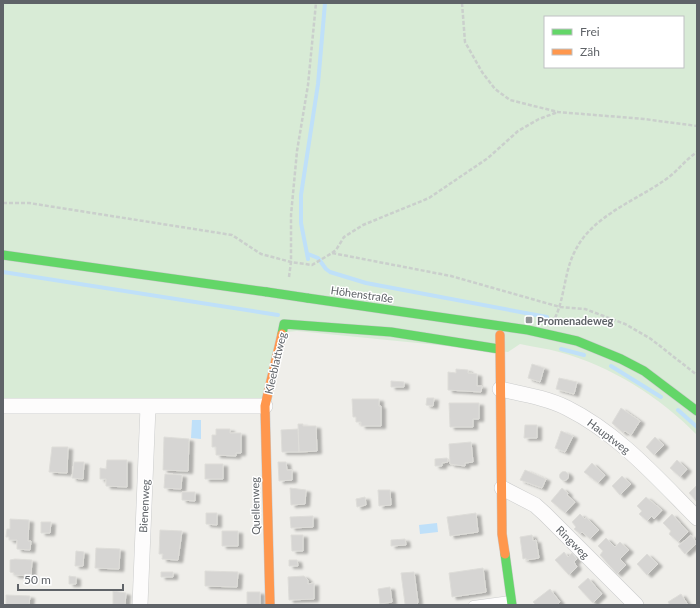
<svg xmlns="http://www.w3.org/2000/svg" width="700" height="608" font-family="Lato,sans-serif">
	<defs>
		<filter id="shadow"><feDropShadow dx="4.5" dy="2.5" stdDeviation="1" flood-color="#0004"/></filter>
	</defs>
	<rect width="100%" height="100%" fill="#efeeea"/>
	<path fill="#d8ebd6" fill-rule="evenodd" d="M3 3H697V435C660 397 611 366 559 352 546 348 533 347 520 344L508 352 297 331 286 332 269 412 3 411ZM545 17H683V67H545Z"/>
	<path fill="#bfe0f9" d="M192 420H201V439L191 438Z
		M437 523 438 532 420 534 419 525Z"/>
	<g fill="none" stroke-linecap="round" stroke-linejoin="round">
		<path stroke="#bfe0f9" stroke-width="4" d="M308 254 318 258 326 269 330 272 366 283 547 317
			M308 259 301 223V195L318 84 325 3
			M3 272 278 315
			M561 349 584 355
			M611 366 661 397
			M678 410 697 427"/>
	</g>
	<path fill="#d6d5d3" stroke="#deddd9" filter="url(#shadow)" d="M532 364 544 368 540 382 528 378Z
		M456 369 468 370V373L477 374V386H482L481 392 448 390V372L456 373Z
		M559 378 577 382 574 394 556 389Z
		M391 381 404 382V387H391Z
		M427 398H434L433 406 426 405Z
		M352 399H379V406H381V426H361V422H356V417H353Z
		M449 403H479V419H473V427H450Z
		M621 408 640 421 631 435 625 431 623 433 612 423Z
		M298 424H303V426H316L317 451 299 452Z
		M525 425H537V438H524Z
		M216 429H230V433H241V453H236V456L216 455V447H212V435H216Z
		M298 429 299 452H282L281 430Z
		M561 431 573 436 565 452 555 448Z
		M164 437 189 439 188 471 163 470Z
		M655 437 664 445 654 455 646 447Z
		M471 442 473 462 465 463V466L450 464 449 444Z
		M52 447H68L67 473 49 472Z
		M447 458 448 462 442 463V466H435V459Z
		M107 460H127V487L106 486V479H100V468L106 469Z
		M677 460 687 469 680 477 670 468Z
		M74 462H84L83 479 72 478Z
		M278 462H286L287 470H292V480L279 481Z
		M592 463 605 475 598 483 584 472Z
		M205 464H223V479H205Z
		M525 470 546 479 542 488 520 480Z
		M559.5 476a4.5 4.5 0 1 1 9 0a4.5 4.5 0 1 1-9 0Z
		M165 474 182 475 181 489 164 488Z
		M622 476 631 484 620 495 612 486Z
		M697 485V502L689 493Z
		M290 488 306 490 305 504 291 505Z
		M562 488 568 493 567 495 575 502 565 513 551 501Z
		M378 490H390L391 505 379 506Z
		M182 492H195V501L182 500Z
		M365 497 366 505 357 507 356 499Z
		M646 497 662 510 654 519 652 516 647 521 639 514 642 511 637 506Z
		M206 513H217V525L206 524Z
		M476 513 478 532 450 536 447 517Z
		M580 514 585 519 586 517 599 530 590 539 582 532 580 534 574 529 576 527 572 522Z
		M672 514 688 532 678 542 669 534 671 531 663 523Z
		M313 516V527L291 528 290 517Z
		M10 519 29 520 28 541H31L30 550 17 549V540H9V537H6L7 529H10Z
		M41 522H51L50 533H41Z
		M160 530 182 531 178 560 162 559 163 554H159Z
		M222 531H238V546H222Z
		M291 535H303V551H292Z
		M532 535 533 541 536 540 539 558 526 560V558L523 559 520 537Z
		M691 535 697 543 685 554 678 546Z
		M606 538 615 547 620 542 629 550 620 559 626 565 617 574 600 555 603 551 598 546Z
		M405 539 406 545 391 546V540Z
		M96 548 120 549 119 569 95 568Z
		M76 551 84 552 83 566H75Z
		M564 552 568 557 572 553 577 559 574 562 577 567 569 575 555 560Z
		M647 554 658 564 647 575 637 564Z
		M15 559 32 560 31 576 14 575V573L10 572V560Z
		M289 560H297L298 566H289Z
		M483 568 486 592 452 597 449 573Z
		M205 571 238 572 237 587 205 586Z
		M161 572H173V577H161Z
		M414 572 418 602 417 605H407L405 604 401 573Z
		M69 576 76 577V584H69Z
		M304 576 308 580V584L314 583V599L289 600 288 577Z
		M588 578 602 594 593 603 578 587Z
		M390 587 392 602 380 604 378 589Z
		M550 589 560 602 557 605H536L533 602Z
		M113 591 126 593 125 605 113 604Z
		M247 592H260V605H247Z
		M681 594 688 605H670L668 602Z
		M6 595 30 596 29 605H6Z"/>
	<g fill="none" stroke-linecap="round" stroke-linejoin="round">
		<defs>
			<path id="lane" d="M473 605 510 600"/>
			<path id="street" d="M500 389C522 394 547 398 567 408 619 434 657 478 697 518
				M3 406H265
				M502 488 535 505 545 514 636 605
				M140 605 148 407"/>
			<path id="fast" d="M3 255 267 292
				M307 298 528 330 577 341 621 359 644 371 697 411
				M282 334 284 324 391 332 499 349
				M505 554 512 605"/>
			<path id="slow" d="M500 335 502 534 505 554
				M270 605 265 406 282 334"/>
		</defs>
		<use href="#lane" stroke="#cbcccc" stroke-width="9"/>
		<use href="#street" stroke="#cbcccc" stroke-width="16"/>
		<use href="#fast" stroke="#cacacb" stroke-width="10"/>
		<use href="#slow" stroke="#cacacb" stroke-width="10"/>
		<path stroke="#cacfcc" stroke-width="2.5" stroke-dasharray="4 2" stroke-linecap="butt" d="M462 3 465 42 482 72 495 89 510 100 558 112 644 119 697 126
			M3 203H29L232 235 261 254 291 262 312 265 332 253 451 276 560 307 585 309 625 324 651 339 697 375
			M332 253 336 250 344 237 363 225 429 198 488 158 518 131 539 119 558 112
			M289 277 291 262V215L297 151 308 85 316 3
			M555 318C565 297 564 272 575 251 592 216 635 201 665 180 677 172 685 160 697 152"/>
		<use href="#lane" stroke="#fdfcfc" stroke-width="8"/>
		<use href="#street" stroke="#fdfcfc" stroke-width="15"/>
		<use href="#fast" stroke="#63d668" stroke-width="9"/>
		<use href="#slow" stroke="#ff974d" stroke-width="9"/>
		<defs>
			<path id="fast-bridge" d="M267 292 307 298"/>
		</defs>
		<use href="#fast-bridge" stroke="#cacacb" stroke-width="10" stroke-linecap="butt"/>
		<use href="#fast-bridge" stroke="#63d668" stroke-width="9"/>
	</g>
	<rect fill="#919496" stroke="#fff" stroke-width="1.5" x="525" y="316" width="8" height="8" rx="2"/>
	<g text-anchor="middle" dominant-baseline="central" stroke-width="3" stroke-linejoin="round" paint-order="stroke">
		<g font-size="11" fill="#5f6368" stroke="#fff">
			<text transform="translate(362 294) rotate(8)">Höhenstraße</text>
			<text transform="translate(275 363) rotate(-77)">Kleeblattweg</text>
			<text transform="translate(609 436) rotate(37)">Hauptweg</text>
			<text transform="translate(144 506) rotate(-87)">Bienenweg</text>
			<text transform="translate(255 506) rotate(-91)">Quellenweg</text>
			<text transform="translate(573 542) rotate(45)">Ringweg</text>
		</g>
		<g font-size="11" font-weight="bold" fill="#5f6368" stroke="#fff" text-anchor="start">
			<text x="537" y="320">Promenadeweg</text>
		</g>
	</g>
	<rect width="700" height="608" fill="none" stroke="#5f6368" stroke-width="8"/>
	<rect x="544" y="16" width="140" height="52" fill="#ffffff" stroke="#bfc1c3"/>
	<rect x="552" y="29" width="20" height="6" fill="#63d668" stroke="#bfc1c3"/>
	<text x="580" y="36" font-size="12" fill="#5f6368">Frei</text>
	<rect x="552" y="49" width="20" height="6" fill="#ff974d" stroke="#bfc1c3"/>
	<text x="580" y="56" font-size="12" fill="#5f6368">Zäh</text>
	<path d="M18 584v6h105v-6" fill="none" stroke="#5f6368" stroke-width="2"/>
	<text x="24" y="584" font-size="12" fill="#5f6368" stroke="#ffffff" stroke-width="3" paint-order="stroke">50 m</text>
</svg>
